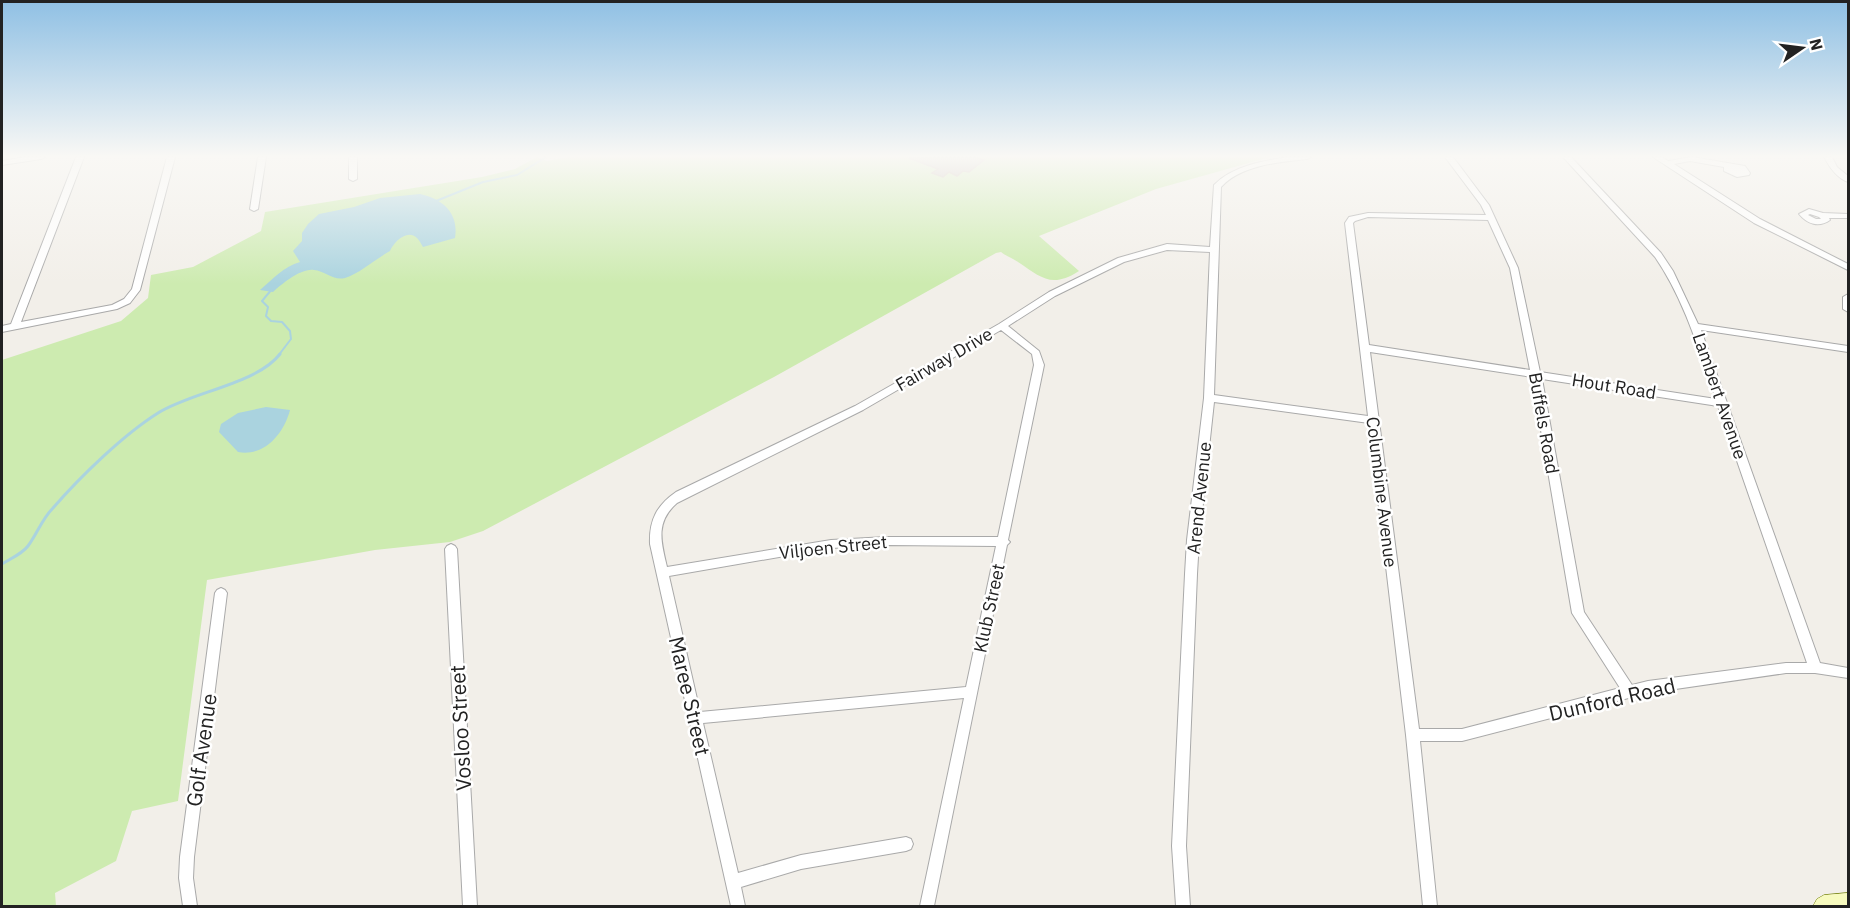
<svg xmlns="http://www.w3.org/2000/svg" width="1850" height="908" font-family="'IBM Plex Sans',sans-serif">
	<rect width="100%" height="100%" fill="#f2efe9"/>
	<path fill="#cdebb0" d="M537 157 547 161 568 157H1270L1156 189 1039 236 1079 271C1051 289 1041 277 1018 262 1012 258 1006 256 1001 252L996 253 774 377 483 531 450 542 375 550 207 580 178 801 132 811 116 861 55 893 56 906H2V360L121 321 148 298 151 275 193 267 261 231 265 212 482 177 515 169Z"/>
	<path fill="#aad3df" d="M420 194C443 199 459 213 455 238L423 247C421 244 420 241 417 238 407 228 393 243 390 251 377 258 359 274 345 278 333 281 325 271 314 270 301 268 282 284 273 292L260 290C272 280 284 266 300 262L293 251 302 241V233L308 224 319 214 354 207 380 198Z
		M266 407 290 410C284 433 265 457 238 452L219 432 221 424 238 413Z"/>
	<g fill="none" stroke-linecap="round" stroke-linejoin="round">
		<path stroke="#aad3df" stroke-width="2" d="M436 201 483 182 517 175 546 157
			M272 289 262 301 268 307 266 316 271 321 282 322 290 331 291 339 278 356"/>
		<path stroke="#aad3df" stroke-width="3" d="M2 564C10 559 22 554 28 546 37 534 42 519 53 508 80 477 123 435 158 413 191 392 257 384 280 354"/>
	</g>
	<path fill="#c7bfb8" stroke="#c4b6ab" stroke-width="1.5" d="M975 157 984 160 969 172 963 171 957 176 949 172 943 177 932 173 938 169 909 158Z"/>
	<g fill="none" stroke-linecap="round" stroke-linejoin="round">
		<defs>
			<path id="street" d="M25 157H45L41 159 2 165V161Z
				M76 157H84L21 322 112 305 124 299 132 289 167 157H175L140 290 130 303 117 309 2 332V326L11 324Z
				M258 157H266L258 209 254 211 250 209Z
				M349 157H357V179L353 181 349 179Z
				M1288 157H1311L1307 159C1279 162 1241 165 1221 187L1214 395 1368 416 1345 223 1349 217 1368 213 1486 215 1481 205 1445 157H1453L1489 205 1518 268 1540 372 1716 399C1699 350 1684 299 1655 257L1563 157H1571L1661 253 1673 271 1698 324 1848 346V352L1701 330 1820 663 1848 668V678L1815 673H1786L1648 693 1462 741H1420L1437 906H1423L1406 735 1369 423 1214 402 1199 540 1197 574 1186 846 1190 906H1176L1172 846 1185 574 1187 540 1204 398 1210 252 1167 250 1124 262 1055 296 1008 326 1039 351 1044 365 1008 540 1010 542 1007 545 934 906H920L964 698 703 723 738 873 801 855 906 837 911 839 913 844 911 849 906 851 801 869 741 887 745 906H731L650 544C649 520 657 505 676 492L855 406 999 324 1049 292 1118 258 1167 244 1210 247 1214 185C1232 166 1262 161 1288 157ZM1368 217 1488 220 1510 268 1530 370 1369 345 1353 223 1355 221ZM1001 330 1032 354 1034 365 998 537H887L831 540 667 567C661 542 655 522 677 503L863 410ZM1370 352 1532 377 1572 613 1620 688 1462 729H1419ZM1542 379 1718 406 1807 663H1786L1648 681 1632 685 1584 612ZM887 545 996 546 966 687 700 712 669 576 831 548Z
				M1653 157H1662L1668 161 1692 157 1745 166 1750 173 1749 175 1737 177 1724 171V167L1690 161 1674 164 1760 219 1848 264V270L1754 223Z
				M1824 157H1832L1837 167 1848 176V182C1837 178 1830 168 1824 157Z
				M1809 209 1823 213 1848 214V218H1829L1830 220C1819 228 1807 224 1799 214ZM1810 214 1819 217 1821 219H1816L1808 215Z
				M1848 294V312L1843 309V297Z
				M451 544 455 546 457 549 477 906H463L445 549 447 546Z
				M221 588 225 590 227 593 194 857 193 878 197 906H183L179 878 180 857 215 593 217 590Z"/>
			<path id="secondary" d="M1848 893V906H1813L1817 899 1824 895Z"/>
		</defs>
		<use href="#street" stroke="#a9a9a9" stroke-width="2"/>
		<use href="#secondary" stroke="#707d05" stroke-width="1"/>
		<use href="#street" fill="#fff" fill-rule="evenodd"/>
		<use href="#secondary" fill="#f7fabf" fill-rule="evenodd"/>
	</g>
	<linearGradient id="sky" x2="0" y2="1"><stop stop-color="#8fc0e4"/><stop offset="0.55" stop-color="#f9f8f5"/><stop offset="1" stop-color="#f9f8f5" stop-opacity="0"/></linearGradient>
	<rect width="1850" height="284" fill="url(#sky)"/>
	<g text-anchor="middle" dominant-baseline="central" stroke-width="5" stroke-linejoin="round" paint-order="stroke">
		<g font-size="18" fill="#222" stroke="#fff">
			<text transform="translate(944 359) rotate(-30)">Fairway Drive</text>
			<text transform="translate(1614 386) rotate(9)">Hout Road</text>
			<text transform="translate(1720 396) rotate(71)">Lambert Avenue</text>
			<text transform="translate(1544 423) rotate(80)">Buffels Road</text>
			<text transform="translate(1382 492) rotate(83)">Columbine Avenue</text>
			<text transform="translate(1199 498) rotate(-84)">Arend Avenue</text>
			<text transform="translate(833 547) rotate(-6)">Viljoen Street</text>
			<text transform="translate(989 608) rotate(-78)">Klub Street</text>
		</g>
		<g font-size="21" fill="#222" stroke="#fff">
			<text transform="translate(690 696) rotate(77)">Maree Street</text>
			<text transform="translate(1612 699) rotate(-13)">Dunford Road</text>
			<text transform="translate(460 728) rotate(-93)">Vosloo Street</text>
			<text transform="translate(201 750) rotate(-82)">Golf Avenue</text>
		</g>
	</g>
	<rect width="1850" height="908" fill="none" stroke="#222222" stroke-width="6"/>
	<g transform="translate(1802 48) rotate(76)" stroke="#ffffff" stroke-width="4.5" paint-order="stroke">
	<path d="M0-4.5L10 22L0 15L-10 22Z" fill="#222222"/>
	<text y="-9" font-size="16" font-weight="bold" text-anchor="middle" fill="#222222">N</text>
	</g>
</svg>
